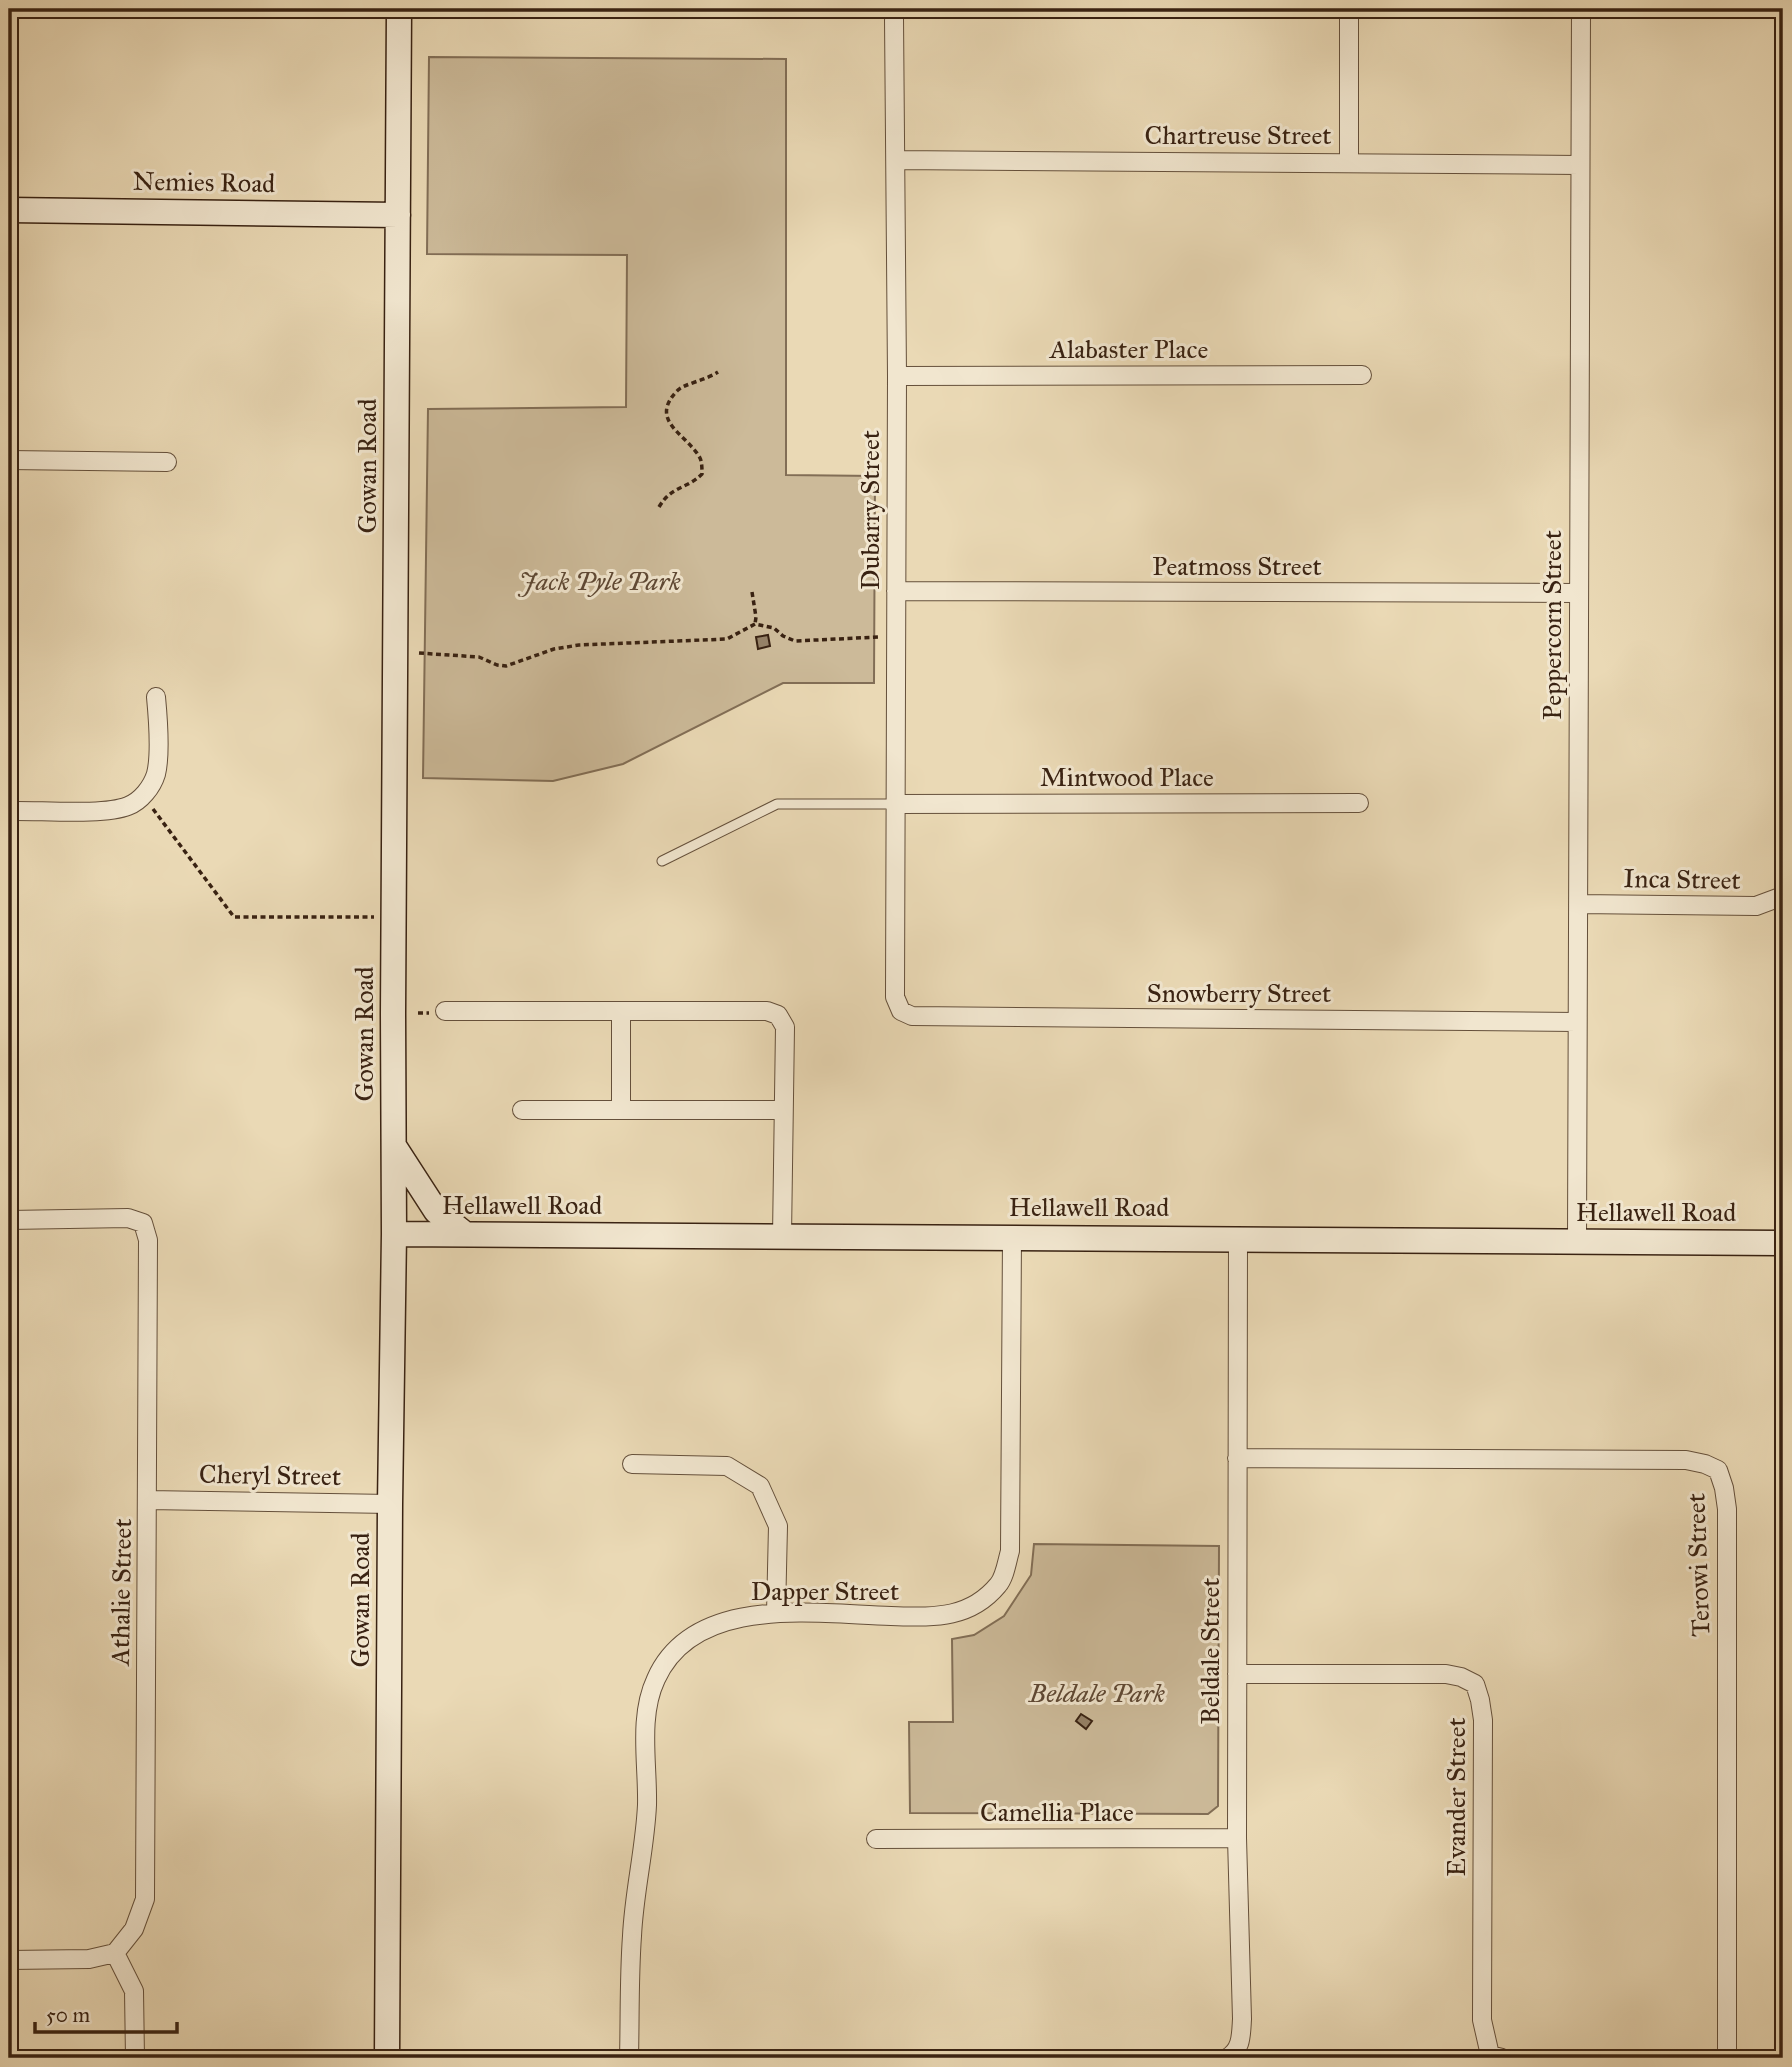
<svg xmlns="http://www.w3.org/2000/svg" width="1792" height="2067" font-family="'IM FELL Great Primer',serif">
	<rect width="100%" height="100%" fill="#ead9b5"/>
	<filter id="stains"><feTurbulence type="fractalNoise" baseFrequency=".00286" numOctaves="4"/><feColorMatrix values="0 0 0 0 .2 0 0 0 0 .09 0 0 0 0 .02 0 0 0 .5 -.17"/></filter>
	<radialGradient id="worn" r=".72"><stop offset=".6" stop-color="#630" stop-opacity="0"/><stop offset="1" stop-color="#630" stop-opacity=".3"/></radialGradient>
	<path fill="#ccba99" stroke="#826e56" stroke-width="2" d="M429 57 786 59V475L875 476 874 683H783L623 764 553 781 423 778 428 409 626 407 627 255 427 254Z
		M1034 1544 1219 1546 1218 1806 1208 1814 910 1813 909 1722H953L952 1639 974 1635 1004 1616 1031 1575Z"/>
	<path fill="#958167" stroke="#392212" stroke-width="2" d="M768 635 770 646 758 649 756 637Z
		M1081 1714 1092 1721 1086 1729 1076 1721Z"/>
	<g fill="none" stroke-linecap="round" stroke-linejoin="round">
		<defs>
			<path id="lane" d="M662 861 777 804H894"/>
			<path id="street" d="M892 9 894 18 897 376 895 997 901 1011 912 1016 1577 1022
				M896 160 1580 165
				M1349 162V9
				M897 376 1362 375
				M9 460 167 462
				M896 591 1578 593
				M894 804 1359 803
				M9 811C39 810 103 816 128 806 141 801 152 787 156 774 161 754 158 718 156 697
				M1578 904 1756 906 1783 896
				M445 1011H767L778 1015 785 1027 782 1236
				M621 1011V1110
				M522 1110H783
				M9 1220 128 1218 143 1223 148 1240 145 1899 134 1929 115 1953
				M1577 1241 1581 9
				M1237 1458 1686 1460 1705 1464 1718 1470 1724 1488 1727 1509V2058
				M632 1464 727 1466 760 1486 778 1526 776 1613
				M148 1500 390 1504
				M1237 1674H1446L1461 1677 1475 1684 1480 1700 1483 1720 1482 2020 1490 2055 1502 2058
				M876 1839 1237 1838
				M115 1953 134 1991 135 2058
				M9 1960 89 1959 115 1953
				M629 2058C630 2018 629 1977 632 1936 634 1892 645 1849 647 1805 648 1764 638 1717 656 1679 694 1594 815 1614 891 1616 932 1617 969 1620 998 1585 1005 1577 1007 1561 1010 1551L1012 1237
				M1227 2058C1242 2050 1241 2034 1242 2019L1237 1838 1238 1238"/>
			<path id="secondary" d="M9 210 398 215
				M394 1146 436 1211 465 1234
				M394 1234 1783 1243
				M387 2058 390 1504 394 1234 393 1013 399 9"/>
		</defs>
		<use href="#lane" stroke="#65503b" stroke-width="11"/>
		<use href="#street" stroke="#65503b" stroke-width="20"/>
		<use href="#secondary" stroke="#392212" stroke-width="27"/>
		<path stroke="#392212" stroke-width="3.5" stroke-dasharray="5 3.5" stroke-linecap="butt" d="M659 507C672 485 686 490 702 474 702 469 702 462 700 458 687 434 647 421 678 390 684 384 706 380 718 372
			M752 592 756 617 755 624
			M419 653 479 657 497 665 506 666 554 649 579 645 727 639 755 624 774 628 783 636 795 641 879 637
			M153 809 234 917H374
			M418 1013H429"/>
		<use href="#lane" stroke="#f1e6cf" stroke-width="9"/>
		<use href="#street" stroke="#f1e6cf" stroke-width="18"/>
		<use href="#secondary" stroke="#f1e6cf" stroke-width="24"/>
	</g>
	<g text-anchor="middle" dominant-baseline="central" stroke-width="6" stroke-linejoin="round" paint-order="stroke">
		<g font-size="26" fill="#392212" stroke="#f1e6cf">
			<text x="1238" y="135">Chartreuse Street</text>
			<text transform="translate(204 182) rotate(1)">Nemies Road</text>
			<text x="1129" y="349">Alabaster Place</text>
			<text transform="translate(367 466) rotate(-90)">Gowan Road</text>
			<text transform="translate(870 510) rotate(-90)">Dubarry Street</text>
			<text x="1237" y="566">Peatmoss Street</text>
			<text transform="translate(1552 625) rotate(-90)">Peppercorn Street</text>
			<text x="1127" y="777">Mintwood Place</text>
			<text transform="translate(1682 879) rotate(1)">Inca Street</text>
			<text x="1239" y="993">Snowberry Street</text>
			<text transform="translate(364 1034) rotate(-90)">Gowan Road</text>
			<text x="522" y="1205">Hellawell Road</text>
			<text x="1089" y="1207">Hellawell Road</text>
			<text x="1656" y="1212">Hellawell Road</text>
			<text transform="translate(270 1475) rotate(1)">Cheryl Street</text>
			<text transform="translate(1698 1565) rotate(-92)">Terowi Street</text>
			<text x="825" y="1591">Dapper Street</text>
			<text transform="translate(121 1592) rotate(-89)">Athalie Street</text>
			<text transform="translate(360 1600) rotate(-90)">Gowan Road</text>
			<text transform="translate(1210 1651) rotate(-90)">Beldale Street</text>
			<text transform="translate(1456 1797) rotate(-90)">Evander Street</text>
			<text x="1057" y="1812">Camellia Place</text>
		</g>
		<g font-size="26" font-style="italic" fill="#5e4834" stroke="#f1e6cf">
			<text x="600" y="581">Jack Pyle Park</text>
			<text x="1097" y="1693">Beldale Park</text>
		</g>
	</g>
	<rect width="1792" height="2067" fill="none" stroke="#ead9b5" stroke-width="35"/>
	<rect x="10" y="10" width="1771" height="2046" fill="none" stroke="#392212" stroke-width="3.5"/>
	<rect x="18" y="18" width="1757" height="2032" fill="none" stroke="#392212" stroke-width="2"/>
	<path d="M35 2022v10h142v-10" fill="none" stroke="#392212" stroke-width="3.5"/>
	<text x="46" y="2022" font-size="21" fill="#392212" stroke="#f1e6cf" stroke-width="5" paint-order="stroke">50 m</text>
	<rect width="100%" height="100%" filter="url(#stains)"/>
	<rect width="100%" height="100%" fill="url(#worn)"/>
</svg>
